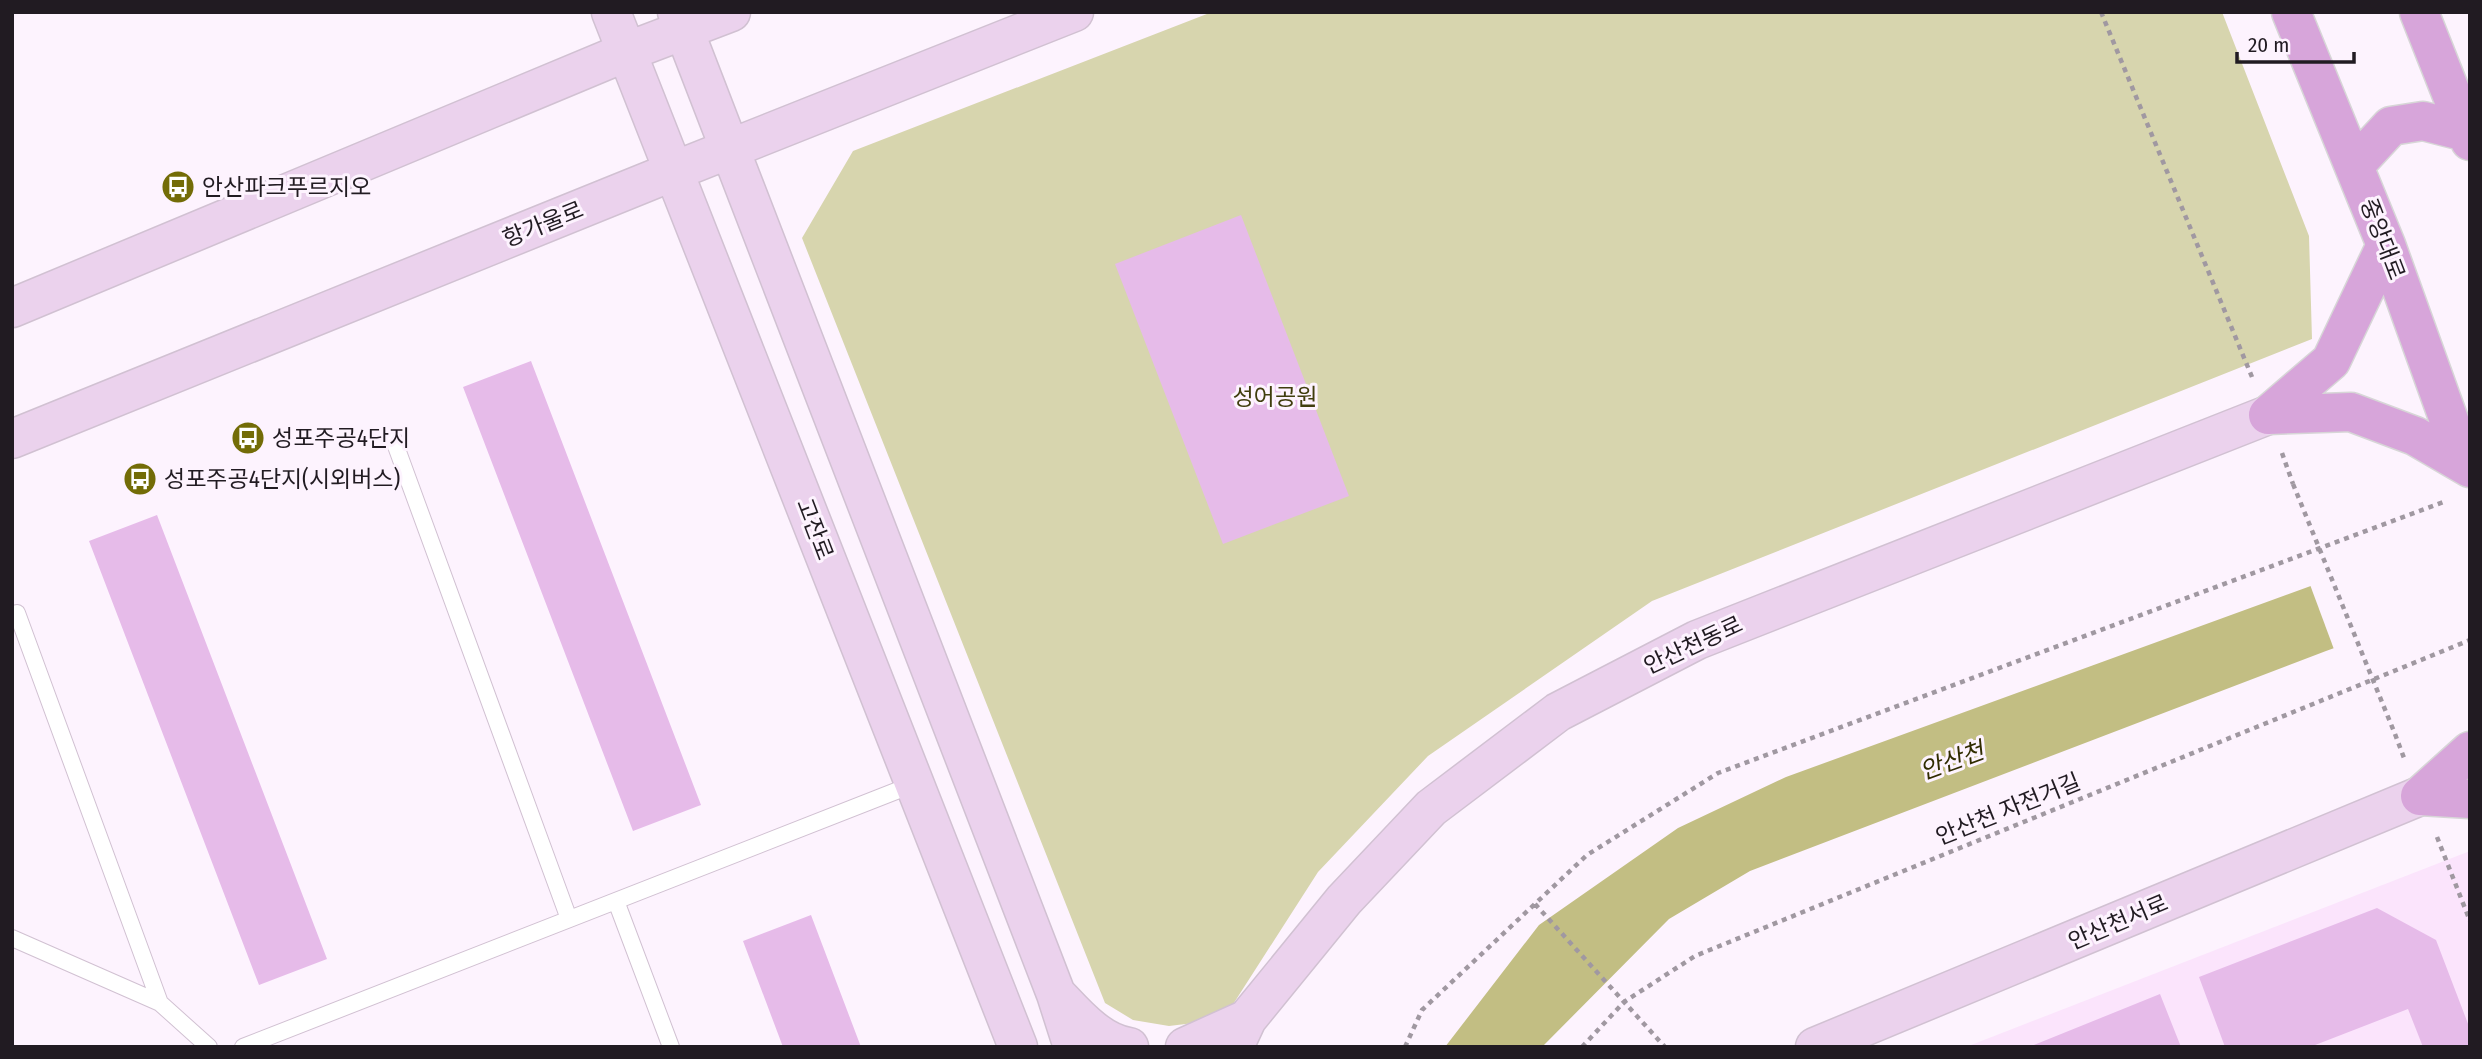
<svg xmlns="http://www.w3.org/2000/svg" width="2482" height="1059" font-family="'Fira Sans Condensed','Noto Sans KR',sans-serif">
	<rect width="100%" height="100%" fill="#fdf3fe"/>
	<path fill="#fbe4fc" d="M2470 851V1047H1966Z"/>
	<path fill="#d7d5ae" d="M1212 12H2222L2309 236 2312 339 1652 601 1428 756 1318 872 1230 1009 1202 1022 1169 1026 1133 1020 1105 1003 802 238 853 151Z"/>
	<path fill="#c2be83" d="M2470 528V599L2326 651 1750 871 1669 919 1542 1047H1445L1539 925 1678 828 1786 777Z"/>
	<path fill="#fdf3fe" d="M2470 524V603L2335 652 2309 582Z"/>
	<path fill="#e6bbe9" d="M1241 215 1349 496 1223 544 1115 264Z
		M531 361 701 805 633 831 463 387Z
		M157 515 327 959 259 985 89 541Z
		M2377 908 2436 940 2470 1029V1047H2423L2408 1009 2310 1047H2225L2199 977Z
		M811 915 861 1047H783L743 941Z
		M2160 994 2181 1047H2029Z"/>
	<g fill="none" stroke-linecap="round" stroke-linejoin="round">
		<defs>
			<path id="lane" d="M393 438 569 919
				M17 613 160 1003
				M616 901 671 1047
				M12 938 160 1003 209 1047
				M243 1047 914 784"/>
			<path id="secondary" d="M611 12 1018 1047
				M677 12 1056 994 1073 1047
				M12 308 626 52 731 12
				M12 439 674 171 1074 12
				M1058 996C1077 1016 1100 1043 1129 1047
				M1185 1047 1247 1019
				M1234 1047 1247 1019 1344 900 1431 808 1558 712 1697 640 2268 415
				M1815 1047 2420 796"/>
			<path id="primary" d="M2291 12 2386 245 2450 423 2470 468
				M2419 12 2470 141
				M2354 166 2391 126 2423 121 2466 132
				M2268 415 2351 412 2415 436 2470 468
				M2268 415 2331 361 2386 245
				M2420 796 2470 751
				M2420 796 2470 799"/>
		</defs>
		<use href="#lane" stroke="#d1c1d2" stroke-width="18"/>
		<use href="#secondary" stroke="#d1c1d2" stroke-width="41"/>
		<use href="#primary" stroke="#d7d6d7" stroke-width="41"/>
		<path stroke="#a098a1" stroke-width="4.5" stroke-dasharray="5 5" stroke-linecap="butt" d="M2101 12 2252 377
			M2282 453 2293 484
			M2395 734 2404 758
			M2437 837 2470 921
			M1535 904 1665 1047
			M1405 1047 1422 1010 1587 855 1718 773 2446 501
			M1582 1047 1624 1002 1695 956 2470 640"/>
		<use href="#lane" stroke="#fff" stroke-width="16"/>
		<use href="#secondary" stroke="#ebd2ed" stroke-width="38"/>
		<use href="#primary" stroke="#d7a5da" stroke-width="38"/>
		<path stroke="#a098a1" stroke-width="4.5" stroke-dasharray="5 5" stroke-linecap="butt" d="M2293 484 2395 734"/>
	</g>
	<defs>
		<symbol id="bus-disc" viewBox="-11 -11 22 22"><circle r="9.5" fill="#736c07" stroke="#fdf3fe"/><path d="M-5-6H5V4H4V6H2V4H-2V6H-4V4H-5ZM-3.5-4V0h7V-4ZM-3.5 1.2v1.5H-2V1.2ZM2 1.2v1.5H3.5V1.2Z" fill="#fff"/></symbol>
	</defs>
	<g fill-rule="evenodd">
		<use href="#bus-disc" x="159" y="168" width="38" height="38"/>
		<use href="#bus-disc" x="229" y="419" width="38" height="38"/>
		<use href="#bus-disc" x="121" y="460" width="38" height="38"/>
	</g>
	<g text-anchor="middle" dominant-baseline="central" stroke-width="6" stroke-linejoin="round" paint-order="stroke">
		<g font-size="23" fill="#211b22" stroke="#fdf3fe" text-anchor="start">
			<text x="202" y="187">안산파크푸르지오</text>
			<text x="272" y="438">성포주공4단지</text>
			<text x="164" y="479">성포주공4단지(시외버스)</text>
		</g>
		<g font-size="23" fill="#211b22" stroke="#fdf3fe">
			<text transform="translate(543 224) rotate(-22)">항가울로</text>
			<text transform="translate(2383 239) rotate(69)">중앙대로</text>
			<text transform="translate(815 529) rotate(69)">고잔로</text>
			<text transform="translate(1693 645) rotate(-25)">안산천동로</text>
			<text transform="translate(2008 809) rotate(-22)">안산천 자전거길</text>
			<text transform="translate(2118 922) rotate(-23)">안산천서로</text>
		</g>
		<g font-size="23" fill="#403d0e" stroke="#fdf3fe">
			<text x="1275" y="397">성어공원</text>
		</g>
		<g font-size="24" font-style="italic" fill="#302c00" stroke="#fdf3fe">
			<text transform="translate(1952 761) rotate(-20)">안산천</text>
		</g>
	</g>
	<rect width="2482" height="1059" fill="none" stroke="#211b22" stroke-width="28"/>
	<path d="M2237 52v10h117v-10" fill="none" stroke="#211b22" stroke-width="3.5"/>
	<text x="2248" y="52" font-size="21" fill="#211b22" stroke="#fdf3fe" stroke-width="5" paint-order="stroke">20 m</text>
</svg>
